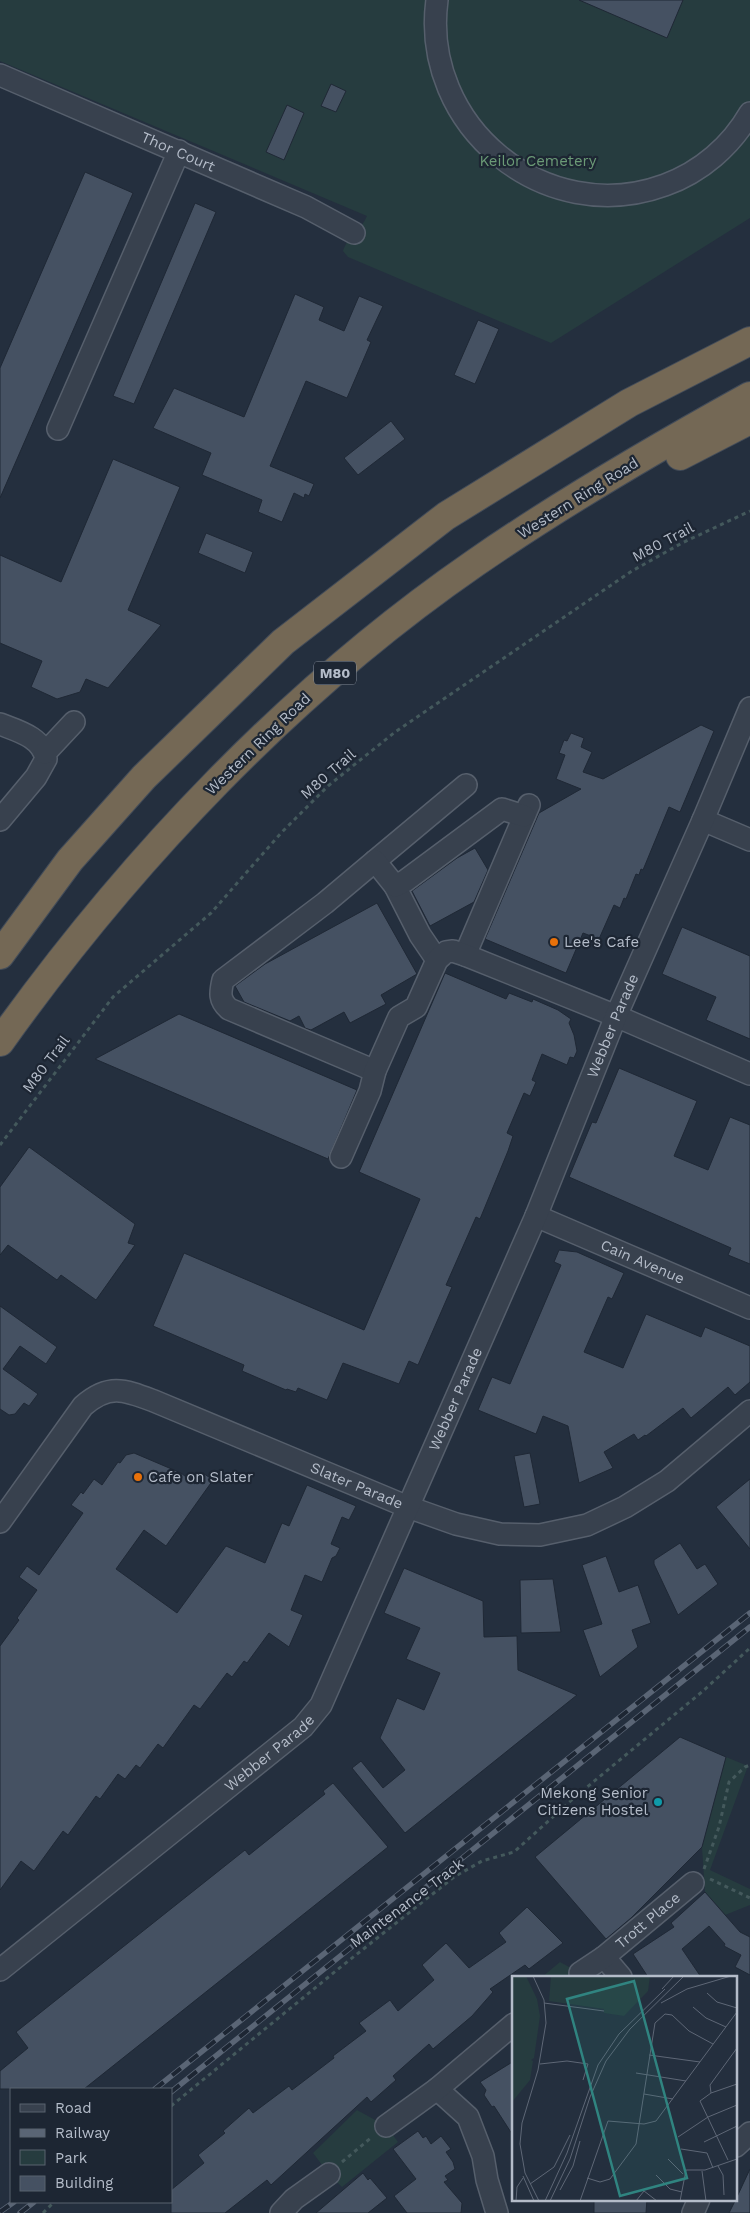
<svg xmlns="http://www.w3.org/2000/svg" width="750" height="2213" font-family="'Work Sans',sans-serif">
	<rect width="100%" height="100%" fill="#242f3e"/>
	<path fill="#263c3f" d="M0 0H750V218L551 343 348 257 343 251C349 234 360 232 367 216L0 61Z
		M726 1757 748 1766 710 1870 750 1889V1905L725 1915 705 1892 702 1847Z
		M560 1962 580 1973V1977H542Z
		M357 2110 386 2126 398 2142 342 2187 329 2174 313 2153Z"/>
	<path fill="#455162" stroke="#1f2835" d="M579 0H683L667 38Z
		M331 84 346 91 336 112 321 106Z
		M287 105 304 113 284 160 266 152Z
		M85 172 133 193 0 498V368Z
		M195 203 216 212 134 404 113 396Z
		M295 294 324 307 319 320 344 331 359 296 383 306 367 340 371 342 347 398 306 381 270 466 314 484 309 496 305 494 304 498 294 493 282 522 258 512 262 500 202 475 211 453 153 428 174 388 244 417Z
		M478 320 499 329 475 384 454 375Z
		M391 421 405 439 358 475 344 458Z
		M113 459 180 487 128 610 161 625 108 688 86 679 80 692 57 699 31 687 42 661 0 643V555L61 582Z
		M206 533 253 552 245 573 198 553Z
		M701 725 714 731 680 812 669 807 643 870 641 869 639 875 636 874 626 899 624 898 620 908 614 905 599 939 583 933 566 973 485 939 539 813 581 789 556 779 565 755 559 753 564 740 567 741 571 733 584 738 581 747 592 752 583 772 603 779Z
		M475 848 488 870 474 902 430 926 412 891 457 858Z
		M377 903 417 974 381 995 386 1004 350 1023 344 1012 311 1030 305 1028 299 1016 290 1021 244 1002 235 986 265 964Z
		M682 927 750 956V1039L706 1020 716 997 662 974Z
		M445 973 506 999 509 993 532 1002 533 999 558 1010 571 1019 569 1023 574 1035 577 1051 574 1058 570 1057 567 1065 542 1054 532 1080 536 1082 530 1096 524 1093 507 1133 513 1136 508 1151 480 1219 476 1217 446 1285 452 1287 418 1365 409 1361 399 1384 343 1363 327 1400 298 1388 296 1392 287 1389 286 1390 242 1371 244 1365 153 1326 184 1253 364 1330 420 1199 359 1172Z
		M179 1014 357 1090 328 1159 95 1059Z
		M619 1068 697 1101 674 1156 708 1170 730 1117 750 1125V1264L728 1255 731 1248 569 1177 592 1122 596 1123Z
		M29 1147 135 1224 128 1243 135 1245 96 1300 61 1275 57 1280 8 1245 0 1255V1187Z
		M559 1250 577 1252 624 1273 612 1299 608 1297 584 1352 623 1368 646 1314 701 1337 705 1327 750 1346V1382L735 1395 728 1387 691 1418 683 1408 646 1436 645 1435 638 1440 634 1434 604 1452 613 1468 579 1483 568 1426 543 1416 536 1434 478 1410 492 1377 510 1384 561 1265 554 1262Z
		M0 1306 57 1347 46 1364 20 1346 3 1369 38 1394 29 1406 24 1403 15 1414 9 1415 0 1409Z
		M134 1453 181 1473 195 1484 203 1473 213 1480 166 1546 144 1530 116 1569 177 1613 226 1546 265 1563 282 1523 289 1526 307 1485 356 1506 349 1520 342 1517 331 1544 340 1548 336 1556 332 1558 322 1582 305 1575 291 1610 303 1615 289 1647 269 1633 247 1663 244 1661 232 1677 227 1673 200 1709 194 1705 163 1748 158 1744 140 1768 136 1765 125 1779 118 1774 100 1799 96 1796 68 1835 63 1831 34 1871 21 1861 0 1890V1646L19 1620 17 1618 37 1590 19 1577 27 1566 39 1575 83 1513 71 1505 81 1492 83 1494 94 1479 102 1485 118 1462 120 1463 126 1455Z
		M530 1453 540 1504 524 1507 514 1456Z
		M750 1479V1549L716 1507Z
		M680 1543 697 1569 705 1564 718 1584 678 1615 654 1564V1560Z
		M606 1556 619 1592 638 1585 651 1623 632 1630 638 1647 600 1677 583 1630 602 1624 582 1565Z
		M404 1568 483 1601 484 1637 517 1636 518 1670 577 1695 405 1833 352 1768 361 1761 383 1788 405 1770 380 1738 397 1698 424 1710 440 1673 406 1659 420 1628 384 1613Z
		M553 1579 561 1632 521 1633 520 1580Z
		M680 1737 726 1757 702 1847 631 1918 606 1939 535 1857Z
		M333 1783 388 1847 84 2089H0V2071L28 2048 16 2032 245 1850 249 1855 325 1794 323 1791Z
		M705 1892 740 1932 750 1937V1975L735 1967 741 1955 724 1946 725 1944 709 1926 682 1949 701 1977H648L633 1954 674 1927 671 1923Z
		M527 1907 563 1943 529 1969 525 1965 490 1989 493 1992 472 2016 433 2049 429 2044 393 2076 396 2080 371 2102 367 2097 271 2185 267 2180 225 2213H171V2190L204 2163 198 2155 225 2133 223 2131 249 2108 253 2113 289 2086 292 2090 334 2058 333 2056 366 2031 359 2023 390 2000 398 2011 434 1980 422 1965 446 1943 469 1968 506 1942 499 1933Z
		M514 2061V2137L494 2106 492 2107 484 2095 486 2090 480 2082Z
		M418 2131 423 2138 426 2136 431 2144 441 2136 451 2149 446 2152 453 2162 455 2169 445 2176 448 2180 444 2182 462 2203 461 2213H407L394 2196 416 2179 393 2149Z
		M750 2169V2213H729L736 2199Z
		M363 2173 368 2180 370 2178 387 2198 368 2213H316Z
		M594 2199H647L646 2213H594Z"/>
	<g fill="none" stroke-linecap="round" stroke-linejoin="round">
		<defs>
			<g id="minor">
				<path d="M437 0C420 126 545 229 665 185 701 172 731 146 750 113"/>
				<path id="s1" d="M0 75 306 207 354 233"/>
				<path d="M58 429 179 151"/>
				<path d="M0 724C18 731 42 737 46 759L36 777 0 820"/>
				<path d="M45 753 74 722"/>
				<path d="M703 820 750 840"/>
				<path d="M375 861 466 785"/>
				<path d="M395 886 420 935 437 960"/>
				<path d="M465 955 529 805"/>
				<path d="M375 1071 229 1009C219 1000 220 993 223 980L325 903 375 861 395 886 405 881 502 809 524 816"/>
				<path d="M341 1157 370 1091 375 1071 399 1017 416 1007 437 960 446 952 453 951 465 955 616 1016 750 1074"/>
				<path id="s2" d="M536 1216 750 1308"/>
				<path id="s3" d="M0 1522 83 1406C109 1383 125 1390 154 1401L408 1507 456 1524 500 1534 540 1535 587 1525 625 1507 667 1481 750 1411"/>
				<path d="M604 1957 621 1977"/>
				<path id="s4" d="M0 1970 303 1727 321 1705 536 1216 616 1016 703 820 750 708"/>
				<path id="s5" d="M580 1973 604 1957 693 1883"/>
				<path d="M437 2089 468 2117 483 2156 487 2180 497 2213"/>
				<path d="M386 2126 437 2089 514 2024"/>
				<path d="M736 2146 750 2133"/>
				<path d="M281 2213 294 2199 329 2174"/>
				<path d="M693 2213 699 2199"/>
			</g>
			<path id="highway" d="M680 456 750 420
				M0 955 70 860 144 777 283 642 446 516 629 403 750 341
				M0 1042C130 860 291 690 475 563 563 502 656 448 750 396"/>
		</defs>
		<use href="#minor" stroke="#565f6c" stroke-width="24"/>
		<use href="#highway" stroke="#434c59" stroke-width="30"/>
		<path stroke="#44595c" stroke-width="3" stroke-dasharray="4 4" stroke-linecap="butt" d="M0 1145 113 997 211 913 281 833 328 786 395 732 632 571 682 543 750 511
			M704 1869 719 1827 729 1782 745 1767 750 1765
			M710 1879 750 1898
			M171 2106 337 1970 454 1877 482 1861 514 1852 575 1797 703 1691 750 1648
			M342 2162 372 2137
			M43 2213 54 2202"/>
		<use href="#minor" stroke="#38414e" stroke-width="21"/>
		<use href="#highway" stroke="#746855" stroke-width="28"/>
		<defs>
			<path id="rail" d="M155 2089 750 1613
				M171 2092 750 1627
				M0 2212 14 2202
				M20 2213 34 2202"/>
		</defs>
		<use href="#rail" stroke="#5a6575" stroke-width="5.5"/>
		<use href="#rail" stroke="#1d2633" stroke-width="4" stroke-dasharray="11" stroke-linecap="butt"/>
	</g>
	<g fill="#e8710a" stroke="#1d2633" stroke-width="2">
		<circle cx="554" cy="942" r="5"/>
		<circle cx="138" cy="1477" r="5"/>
	</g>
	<circle fill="#0f9aa8" stroke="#1d2633" stroke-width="2" cx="658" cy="1802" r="5"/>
	<g text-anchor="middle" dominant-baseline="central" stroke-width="4.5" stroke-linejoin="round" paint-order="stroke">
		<rect fill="#1d2633" stroke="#878f9c" stroke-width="1" x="314" y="661.5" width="42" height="23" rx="4"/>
		<g font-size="14" font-weight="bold" fill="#b4bcc9">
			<text x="335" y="673">M80</text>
		</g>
		<g font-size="15" fill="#b4bcc9" stroke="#1d2633">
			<text stroke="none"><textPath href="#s1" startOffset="194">Thor Court</textPath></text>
			<text transform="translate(578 498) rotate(-32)">Western Ring Road</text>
			<text transform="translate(663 542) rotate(-28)">M80 Trail</text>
			<text transform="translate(258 744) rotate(-44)">Western Ring Road</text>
			<text transform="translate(328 774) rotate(-41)">M80 Trail</text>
			<text stroke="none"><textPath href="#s4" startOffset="1156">Webber Parade</textPath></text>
			<text transform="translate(46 1064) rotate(-53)">M80 Trail</text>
			<text stroke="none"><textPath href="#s2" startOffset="116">Cain Avenue</textPath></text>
			<text stroke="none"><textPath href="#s4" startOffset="751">Webber Parade</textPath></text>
			<text stroke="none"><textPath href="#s3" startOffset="439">Slater Parade</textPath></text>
			<text stroke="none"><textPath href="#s4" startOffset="346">Webber Parade</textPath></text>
			<text transform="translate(407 1903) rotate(-37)">Maintenance Track</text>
			<text stroke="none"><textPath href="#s5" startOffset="86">Trott Place</textPath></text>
		</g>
		<g font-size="15" fill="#6b9a76" stroke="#1d2633">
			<text x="538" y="161">Keilor Cemetery</text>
		</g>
		<g font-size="15" fill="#b4bcc9" stroke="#1d2633" text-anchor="start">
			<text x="564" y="942">Lee's Cafe</text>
			<text x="148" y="1477">Cafe on Slater</text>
			<text x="648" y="1793" text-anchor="end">Mekong Senior<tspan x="648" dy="17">Citizens Hostel</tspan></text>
		</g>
	</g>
	<g transform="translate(512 1976)">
		<rect width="225" height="225" fill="#242f3e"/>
		<path d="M0 0H14L25 23 28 40 22 82 19 84 21 85 18 104 0 126ZM39 0H138L136 15 112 40 92 37V33L37 25Z" fill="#263c3f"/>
		<path fill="none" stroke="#5e6776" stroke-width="1" d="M21 0 32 24 34 47 26 94 10 147 8 168 13 197 27 225M150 13 162 0M195 17 205 26 225 32M32 27 92 35M149 27 175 13 219 0M181 31 194 42 214 51M137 79 188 86M28 88 55 85 76 88 71 104M124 97 174 105M199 117 198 109 225 72M132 118 161 123M166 161 196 141 225 129M192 166 225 150M169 173 195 177 201 192M156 183 171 198M216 184 188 125 199 117 225 108M0 186V206M206 190 211 199 212 219M190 195 194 225M144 199 158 213 170 216M11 200 22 225M75 202 88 206 98 203 124 168 143 47 153 38 160 39 177 55 201 68M18 208 42 191 58 159M48 214 61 190 68 165M4 225 5 211 11 202M33 225 55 177 86 89 107 58 153 13M38 225 58 183 78 121 94 85 118 53 172 0M68 225 96 145 132 148 144 145 225 36M124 225 132 215 145 225M168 225 174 194H193L225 183"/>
		<path fill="#308480" fill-opacity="0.15" stroke="#308480" stroke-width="2.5" d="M122 5 175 202 108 220 55 23Z"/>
		<rect width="225" height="225" fill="none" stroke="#b4bcc9" stroke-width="2.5"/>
	</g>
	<rect x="10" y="2088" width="162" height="115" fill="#1d2633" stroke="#59626f"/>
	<rect x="20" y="2104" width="25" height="8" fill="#38414e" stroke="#59626f"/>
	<text x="55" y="2113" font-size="15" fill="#b4bcc9">Road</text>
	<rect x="20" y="2129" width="25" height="8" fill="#5a6575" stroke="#59626f"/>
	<text x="55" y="2138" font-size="15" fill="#b4bcc9">Railway</text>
	<rect x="20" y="2150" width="25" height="15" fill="#263c3f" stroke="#59626f"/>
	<text x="55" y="2163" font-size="15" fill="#b4bcc9">Park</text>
	<rect x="20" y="2176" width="25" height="15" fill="#455162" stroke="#59626f"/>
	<text x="55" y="2188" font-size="15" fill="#b4bcc9">Building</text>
</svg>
